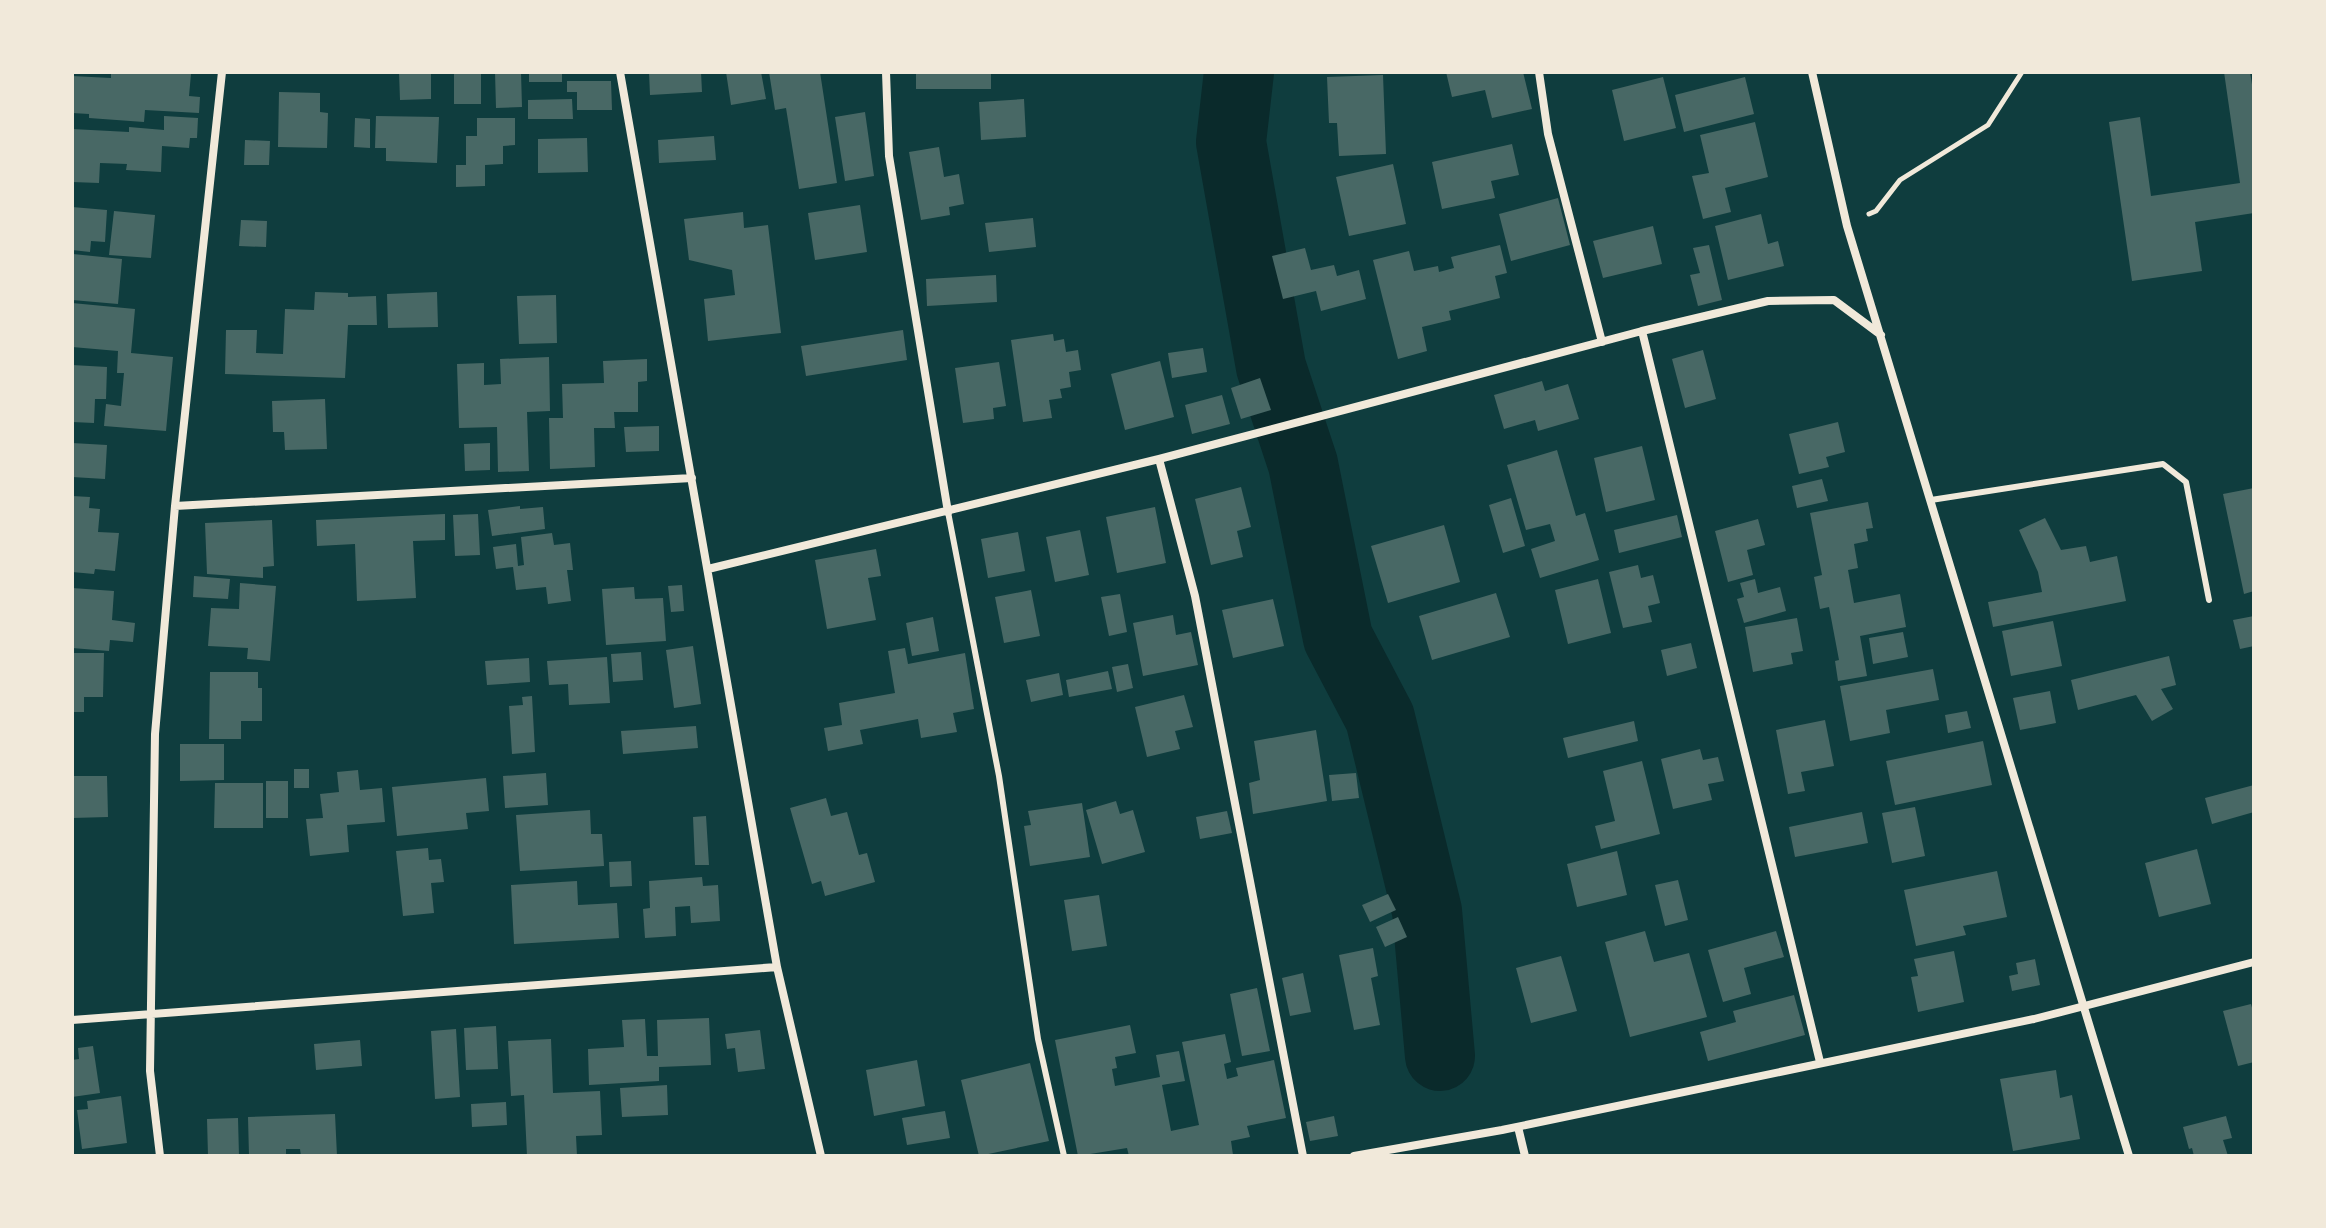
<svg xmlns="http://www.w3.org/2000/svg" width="2326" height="1228" font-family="'Playfair Display',serif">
	<rect width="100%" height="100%" fill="#0f3d3e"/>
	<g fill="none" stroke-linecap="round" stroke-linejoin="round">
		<path stroke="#0a2a2b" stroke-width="70" d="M1239 72 1231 142 1271 367 1303 464 1338 638 1380 718 1427 911 1440 1056"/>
	</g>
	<path fill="#486865" d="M111 72 191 74 189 96 200 97 199 113 145 110 144 122 89 118V114L72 113V76L111 78Z
		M399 72H431V99L400 100Z
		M454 72H481V104H454Z
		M495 72H521L522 107 496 108Z
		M529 72H562V82H529Z
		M649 72H701L702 92 650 95Z
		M726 72H761L766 99 731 105Z
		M769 72H820L837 183 799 189 786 108 775 110Z
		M916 72H991V89H916Z
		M1446 72H1523L1532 109 1492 118 1485 90 1452 97Z
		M2224 72H2250L2254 97V213L2195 222 2202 271 2132 281 2109 122 2140 117 2151 196 2240 183Z
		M1383 75 1386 154 1339 156 1337 123H1329L1327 77Z
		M1663 77 1676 128 1624 141 1612 90Z
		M1745 77 1754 114 1684 132 1675 95Z
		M567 81H611L612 110H577V92H567Z
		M279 92 320 93V112L328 113 327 148 278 147Z
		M572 99 573 119H528V100Z
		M1024 99 1026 137 981 140 979 102Z
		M865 112 874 176 845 181 835 117Z
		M164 116 198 118 197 138H190L189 148 162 146 161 172 126 170 127 164 100 163 99 183 72 182V129L129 132V127L164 130Z
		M376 116 439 117 437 163 386 161V148H375Z
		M355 118 370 119V148L354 147Z
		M477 118H515V145L503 146V164L485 165V186L456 187V165H466V136H477Z
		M1755 122 1768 177 1725 188 1731 212 1703 219 1692 176 1709 173 1700 135Z
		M714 136 716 160 659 163 658 140Z
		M587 138 588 172 538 173V139Z
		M245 140 270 141 269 165H244Z
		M1512 144 1519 175 1491 181 1495 198 1442 209 1432 162Z
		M939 147 944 177 959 174 964 204 949 207 950 215 921 220 909 152Z
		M1393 164 1406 224 1349 236 1336 177Z
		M1558 198 1570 245 1511 261 1499 214Z
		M860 205 867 252 815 260 808 213Z
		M72 207 107 210 105 242 91 241 90 252 72 250Z
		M114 211 155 215 151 258 109 255Z
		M743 212 744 228 768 225 781 333 708 341 704 299 735 295 732 270 689 260 684 219Z
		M1761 214 1768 244 1778 241 1784 266 1728 280 1715 226Z
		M1033 218 1036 247 989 252 985 223Z
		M241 220 267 221 266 247 239 246Z
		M1653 226 1662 264 1603 278 1593 241Z
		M1500 245 1507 273 1495 276 1500 298 1449 311 1451 320 1422 327 1427 351 1398 359 1373 260 1409 251 1414 271 1438 266 1439 272 1454 268 1451 257Z
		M1709 245 1722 300 1698 306 1690 275 1700 273 1693 248Z
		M1305 248 1311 270 1334 265 1337 276 1359 270 1366 299 1321 311 1316 291 1283 299 1272 256Z
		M73 254 122 259 118 304 72 300Z
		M996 275 997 302 927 306 926 279Z
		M315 292 348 293V297L376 296 377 325H348L345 378 225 374 226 330H257L256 353 283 354 285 309 314 310Z
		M437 292 438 327 388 328 387 294Z
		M556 295 557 343 519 344 517 296Z
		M72 303 135 309 131 353 173 357 166 431 104 426 106 404 121 406 124 373H117L118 351 72 347Z
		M903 330 907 360 806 376 801 346Z
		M1053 334 1054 341 1064 339 1066 352 1078 350 1081 370 1069 372 1071 387 1060 389 1062 398 1049 400 1052 418 1023 422 1011 340Z
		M1203 348 1207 372 1172 378 1168 353Z
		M1703 350 1716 399 1685 408 1672 359Z
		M549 357 550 411 527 412 529 471 498 472 497 427 459 428 457 364 484 363V385L501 384 500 359Z
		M647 359V381L638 382V412H614L615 428H594L595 467 550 469 549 418H563L562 384 604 383 603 361Z
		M1160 361 1174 417 1125 430 1111 374Z
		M999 362 1006 406 993 408 994 419 963 423 955 368Z
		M72 365 107 367 106 399H95L94 423 72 422Z
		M1260 378 1271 410 1241 419 1231 388Z
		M1542 381 1545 391 1568 384 1579 419 1538 431 1535 420 1504 429 1494 395Z
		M1222 395 1230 424 1192 434 1185 405Z
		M325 399 327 449 285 450 284 432H273L272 401Z
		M1838 422 1845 452 1826 457 1829 467 1799 474 1789 434Z
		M659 426V451L626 452 624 427Z
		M72 443 107 445 105 479 72 477Z
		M490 443V470L465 471 464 444Z
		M1642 446 1655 500 1606 512 1594 458Z
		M1557 450 1576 516 1585 513 1599 560 1540 578 1531 549 1555 541 1550 524 1526 530 1507 465Z
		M1822 479 1828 501 1797 508 1792 486Z
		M1241 487 1251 527 1237 531 1243 557 1211 565 1195 499Z
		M2254 488V591L2244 594 2223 494Z
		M72 496 90 497 89 508 100 509 98 532 119 533 115 571 95 569 94 574 72 572Z
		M1511 498 1525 546 1503 553 1489 505Z
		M1868 502 1873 528 1866 529 1868 541 1854 544 1858 568 1848 570 1854 603 1900 594 1906 627 1860 636 1867 676 1838 681 1835 661 1839 660 1829 607 1820 609 1814 577 1822 575 1810 513Z
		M520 506V509L543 507 545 529 492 536 488 510Z
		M1155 507 1166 563 1117 573 1106 517Z
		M445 514V540L413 541 416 598 357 601 355 544 317 546 316 520Z
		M478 514 480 555 455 556 453 515Z
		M1677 515 1682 537 1619 553 1614 530Z
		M2045 518 2061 550 2086 546 2090 562 2117 556 2126 601 1993 627 1988 602 2042 592 2038 572 2019 530Z
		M1758 519 1765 545 1747 550 1753 575 1728 582 1715 531Z
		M272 520 274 566 263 567V578L207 574 205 523Z
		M1444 525 1460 582 1388 603 1371 546Z
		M1080 530 1089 575 1055 582 1046 537Z
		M1018 532 1025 571 988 578 981 539Z
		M552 533 554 545 570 543 573 570H567L571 601 548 604 546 587 516 590 513 567 496 569 493 547 516 544 518 566 524 565 521 537Z
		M876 549 881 576 868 578 876 620 827 629 815 560Z
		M1638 565 1641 578 1653 575 1660 603 1648 606 1652 622 1623 628 1609 572Z
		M194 576 230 579 228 599 193 597Z
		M1598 579 1611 633 1568 644 1555 590Z
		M1755 579 1758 593 1780 587 1786 611 1744 623 1737 599 1744 597 1740 583Z
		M240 583 276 586 270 661 247 659 248 648 208 646 211 608 239 609Z
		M682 585 684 611 671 612 668 586Z
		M634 587 635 599 663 598 666 641 606 645 602 589Z
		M72 588 114 591 112 620 135 623 133 642 110 640 109 651 72 648Z
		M1031 590 1040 636 1004 643 995 597Z
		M1496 593 1510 637 1432 660 1419 616Z
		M1120 594 1127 632 1109 636 1101 597Z
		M1273 599 1284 646 1233 658 1222 610Z
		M1173 615 1176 635 1191 632 1198 665 1143 676 1133 623Z
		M2254 616V646L2240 649 2233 620Z
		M933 617 939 651 912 656 906 623Z
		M1797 618 1803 651 1791 653 1793 664 1753 672 1745 627Z
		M2053 621 2062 666 2011 676 2002 631Z
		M1903 632 1908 657 1873 664 1869 638Z
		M1691 643 1697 668 1667 676 1661 650Z
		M693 646 701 704 674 708 666 650Z
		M905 648 908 664 965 653 974 709 953 713 957 732 921 738 918 719 860 730 863 744 828 751 824 728 842 725 839 703 895 693 888 651Z
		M641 652 643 680 613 682 611 654Z
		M74 653H104L103 697H84V712H72Z
		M2169 656 2176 685 2161 689 2173 709 2152 721 2136 695 2078 710 2071 680Z
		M607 657 610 703 569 705 568 684 549 685 547 661Z
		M529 658 530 682 487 685 485 661Z
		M1128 664 1133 688 1117 692 1112 667Z
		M1933 669 1939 700 1886 710 1890 733 1850 741 1840 686Z
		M1108 671 1112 689 1069 697 1066 680Z
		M210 672H258V688H262V721H241V739H209Z
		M1059 673 1063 695 1031 702 1026 680Z
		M2050 691 2056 723 2020 730 2013 698Z
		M1184 695 1193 727 1175 731 1180 749 1147 757 1135 707Z
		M532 696 535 752 512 754 509 706 523 705 522 697Z
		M1967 711 1971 728 1948 733 1945 715Z
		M1825 720 1834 766 1801 772 1805 791 1788 794 1776 730Z
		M1634 721 1638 741 1568 758 1563 738Z
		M696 726 698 748 623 754 621 731Z
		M1316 730 1327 801 1253 814 1249 783 1260 780 1254 741Z
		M1983 741 1992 785 1895 805 1886 761Z
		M180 744H224V780L180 781Z
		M1700 749 1703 760 1718 757 1724 781 1708 784 1712 800 1673 809 1661 759Z
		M1642 761 1660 834 1601 849 1595 826 1615 821 1603 771Z
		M294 769H309V788H294Z
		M358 770 360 790 382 788 385 822 347 825 349 852 310 856 306 819 323 818 320 794 339 792 337 772Z
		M546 773 548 805 505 808 503 776Z
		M1356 773 1359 798 1332 801 1329 775Z
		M72 776H107L108 817 72 818Z
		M486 778 489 811 466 813 468 829 397 836 392 787Z
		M266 781H288V818H266Z
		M215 783H263V828H214Z
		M2254 785V812L2212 824 2205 798Z
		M826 798 831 816 847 812 859 855 867 853 875 882 825 896 821 881 812 884 790 808Z
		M1116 801 1120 814 1133 810 1145 852 1102 864 1086 810Z
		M1082 803 1090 857 1030 866 1024 826 1031 825 1028 811Z
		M1915 807 1925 856 1892 863 1882 813Z
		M590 810 591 834H602L604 866 520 871 516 815Z
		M1227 811 1232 833 1200 839 1196 817Z
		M1862 812 1868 843 1795 857 1789 827Z
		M706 816 709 865H695L693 817Z
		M428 848 429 860 441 859 444 882 431 883 434 913 403 916 396 851Z
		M2197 849 2211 904 2159 917 2145 863Z
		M1617 851 1627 895 1577 907 1567 864Z
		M631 861 632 886 610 887 609 862Z
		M1997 871 2007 917 1963 926 1966 935 1916 946 1904 890Z
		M702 877 703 886 718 885 720 921 691 923 690 906 675 907 676 936 645 938 643 909 650 908 649 881Z
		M1678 880 1688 920 1665 926 1655 885Z
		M577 881 578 905 617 903 619 938 514 944 511 885Z
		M1388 894 1396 910 1370 922 1362 905Z
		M1099 895 1107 946 1072 951 1064 900Z
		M1398 917 1407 937 1385 947 1376 927Z
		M1645 931 1654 962 1689 953 1707 1017 1630 1037 1605 942Z
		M1776 931 1784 957 1744 968 1751 994 1723 1002 1708 950Z
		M1373 948 1378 976 1371 978 1380 1025 1354 1030 1339 955Z
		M1954 951 1964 1002 1918 1012 1911 977 1918 976 1914 959Z
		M1561 956 1577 1011 1531 1023 1516 968Z
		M2035 959 2040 985 2012 991 2009 976 2018 974 2016 963Z
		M1303 973 1311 1012 1290 1016 1282 978Z
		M1257 988 1270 1051 1242 1056 1230 994Z
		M1794 995 1805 1035 1708 1061 1700 1032 1736 1022 1733 1011Z
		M2251 1004 2254 1015V1062L2238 1066 2223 1011Z
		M709 1018 711 1065 659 1067V1081L589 1085 588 1049 624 1047 622 1020 645 1019 647 1056H658L657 1020Z
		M1130 1025 1136 1053 1115 1057 1117 1068 1112 1069 1115 1086 1160 1077 1156 1055 1179 1051 1185 1081 1162 1085 1171 1131 1199 1125 1182 1042 1225 1034 1231 1062 1224 1064 1227 1079 1238 1076 1236 1068 1274 1060 1286 1118 1247 1126 1250 1137 1231 1141 1233 1155 1228 1156H1129L1127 1148 1078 1156 1055 1040Z
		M496 1026 498 1069 466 1070 464 1028Z
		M456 1029 460 1097 435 1099 431 1031Z
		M760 1030 765 1069 738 1072 735 1048 727 1049 725 1034Z
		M551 1039 553 1093 600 1091 602 1135 576 1136 577 1156H527L524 1095 511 1096 508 1041Z
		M360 1040 362 1066 316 1070 314 1044Z
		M93 1046 100 1093 72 1097V1060L79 1059 78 1048Z
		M917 1060 925 1106 874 1116 866 1070Z
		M1030 1063 1049 1141 979 1156 961 1080Z
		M2056 1070 2060 1098 2072 1095 2080 1139 2013 1151 2000 1079Z
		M667 1085 668 1115 622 1117 620 1088Z
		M121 1096 127 1143 82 1149 77 1110 88 1109 87 1101Z
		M506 1102 507 1125 472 1127 471 1104Z
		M945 1111 950 1138 907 1145 902 1118Z
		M335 1114 337 1156H301L300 1149H286V1156H249L248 1117Z
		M1334 1116 1338 1136 1310 1141 1306 1122Z
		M2226 1116 2232 1138 2223 1140 2228 1156H2194L2192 1148 2189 1149 2183 1127Z
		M238 1118 239 1156H208L207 1119Z"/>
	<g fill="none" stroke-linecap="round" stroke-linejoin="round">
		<path stroke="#f1e9da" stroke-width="5" d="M1869 214 1876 211 1900 180 1988 125 2022 72"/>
		<path stroke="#f1e9da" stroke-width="6" d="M1931 500 2163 464 2186 482 2209 600
			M948 512 999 776 1038 1039 1064 1156"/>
		<path stroke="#f1e9da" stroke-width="8" d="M620 72 777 967 821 1156
			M886 72 889 156 948 512
			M1539 72 1548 134 1602 342
			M1812 72 1847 226 2129 1156
			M1642 331 1820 1062
			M1159 459 1195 596 1303 1156
			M175 506 692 478
			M708 569 1159 459 1642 331 1768 301 1834 300 1881 335
			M72 1020 777 967
			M1518 1127 1525 1156
			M160 1156 150 1071 155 734 175 506 222 72
			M1354 1156 1502 1130 2034 1019 2254 962"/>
	</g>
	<rect width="2326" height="1228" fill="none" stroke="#f1e9da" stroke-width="148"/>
</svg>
